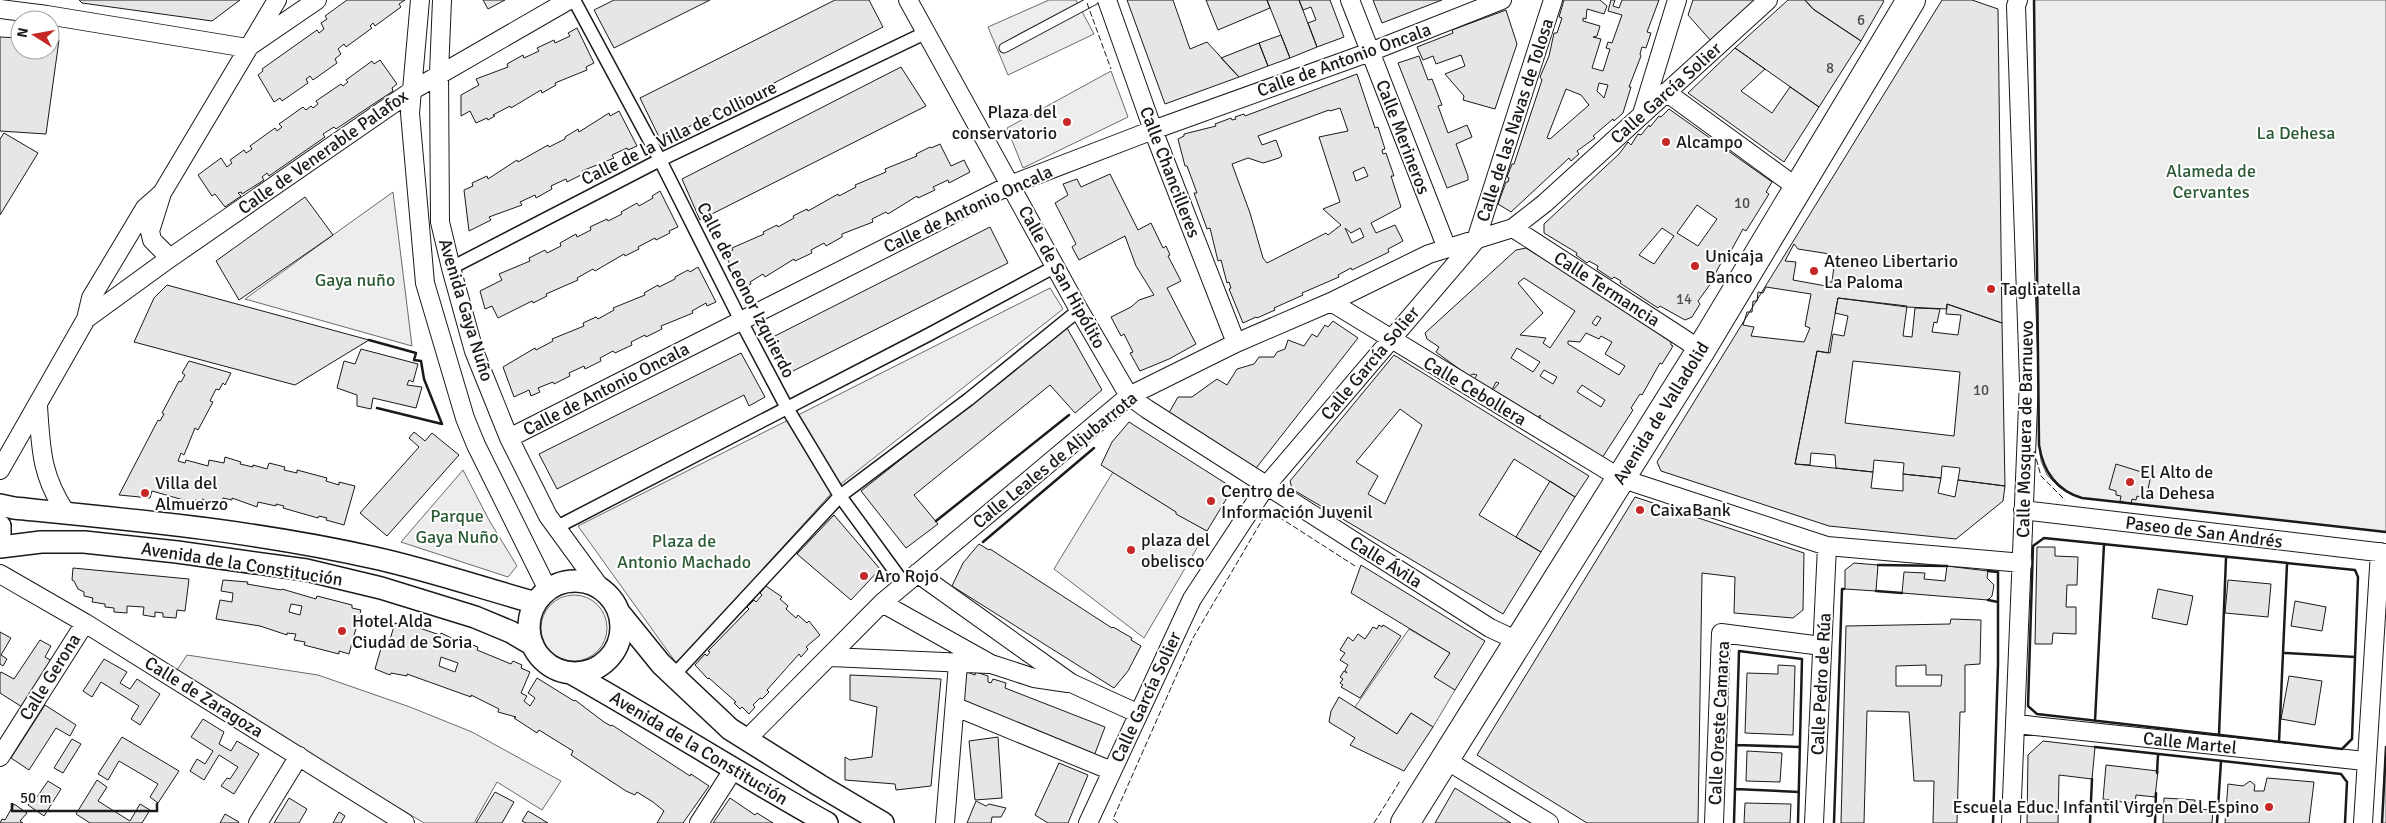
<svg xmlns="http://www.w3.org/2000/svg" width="2386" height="823" font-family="Signika,sans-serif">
	<rect width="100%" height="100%" fill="#fff"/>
	<path fill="#ededed" stroke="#6a6a6a" d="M1049 0H1076L1094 34 1008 75 988 27Z
		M2034 0H2386V532L2082 498 2072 495 2059 487 2047 475 2041 461 2039 445Z
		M1111 71 1128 117 1023 168 1007 128Z
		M393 192 412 346 245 299 333 235Z
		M1050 288 1063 309 837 487 677 664 578 526Z
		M463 470 489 520 517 566 508 577 401 542Z
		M1113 472 1207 531 1144 638 1054 569Z
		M541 628a33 33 0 1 1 66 0a33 33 0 1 1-66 0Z
		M1409 629 1450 653 1435 676 1455 690 1433 727 1411 713 1397 734 1355 707Z
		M187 655 318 675 410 707 472 732 561 781 542 810 497 782 474 823H424L175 673Z
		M2386 747V823H2382L2383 798Z"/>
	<path fill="#e6e6e6" stroke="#1a1a1a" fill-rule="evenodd" d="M79 0H240L212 21 82 3Z
		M347 0H405L399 4 401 7 375 26 373 23 370 26 372 28 346 47 344 44 338 49 341 54 335 59 337 63 313 80 310 76 306 79 308 83 282 101 280 98 274 102 258 75 263 71 262 69 317 30 319 33 324 29 321 23 327 19 325 16Z
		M483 0H505L488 9Z
		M614 0H710L614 48 594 10Z
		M835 0H869L883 27 661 141 640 98Z
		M1127 0H1173L1190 49 1207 42 1239 77 1165 104Z
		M1206 0H1267L1270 8 1218 30Z
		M1267 0H1299L1317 47 1290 58Z
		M1299 0H1330L1344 37 1317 47 1308 23 1316 20 1311 7 1303 10Z
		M1373 0H1442L1382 23Z
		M1564 0H1600L1607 6 1604 14 1587 9 1586 19 1583 18V21L1600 26 1597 36 1593 37 1601 39 1592 68 1603 71 1610 49 1606 48 1608 42 1612 43 1622 15 1608 11 1611 0H1615L1613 6 1619 8 1622 0H1659L1647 32 1651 33 1646 48 1642 47 1640 54 1641 56 1629 87H1631L1623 113 1614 121 1613 119 1593 136 1595 138 1577 151 1579 154 1571 161 1569 158 1511 212 1498 204 1506 182H1508L1509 178 1507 177 1512 164H1514L1542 80 1540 77 1549 56 1554 33H1557L1562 18 1559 17ZM1599 83 1608 85 1604 98 1597 91ZM1566 89 1581 95 1589 105 1550 139 1547 138Z
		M1693 0H1758L1712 42 1688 15Z
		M1788 0H1805L1813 9 1861 41 1819 107 1735 48Z
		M1805 0H1882L1884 1 1861 41 1813 9Z
		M1942 0H1972L1998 9 2002 323 1947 304V309L1907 307 1838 298 1828 353 1817 351 1795 464 1873 472 1871 488 1903 491V474L1941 478 1938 493 1955 497 1958 480 2005 486 2003 501 1956 539 1829 526 1661 471 1657 462Z
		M1506 10 1517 44 1495 109 1463 100 1464 96 1445 74 1465 66 1461 55 1436 64 1433 56 1423 60 1417 47 1453 33 1452 30Z
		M577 28 594 63 586 67 587 70 555 83 556 85 542 93 541 90 511 108 510 106 493 115 495 116 488 120 487 118 476 123 470 111 461 116V95L479 85 476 79 508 67 507 64 523 55 524 58 539 51 537 48 554 40 555 43 570 36 568 33Z
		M1281 35 1290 58 1268 66 1259 43Z
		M0 37 20 38V50H50V40H59L46 134 0 131Z
		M1259 43 1268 66 1239 77 1221 58Z
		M1735 48 1765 69 1741 91 1772 113 1790 87 1819 107 1784 162 1688 93Z
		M1419 56 1428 80 1432 79 1442 105 1438 106 1448 133 1467 125 1472 137 1456 144 1468 176V180L1447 188 1398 63Z
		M380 60 397 84 392 88 393 91 336 129 334 127 323 134 325 137 269 176 267 173 262 177 264 180 242 194 241 192 238 193 241 196 225 207 215 194 212 196 198 175 221 158 227 167 232 163 230 160 244 150 246 153 252 149 250 146 275 128 277 131 282 127 279 124 303 107 306 110 311 106 313 108 318 104 316 101 341 84 343 86 348 82 346 80 372 61 374 64Z
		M901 67 926 106 700 220 682 179Z
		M1357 74 1375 128 1378 127 1385 149 1382 150 1383 154 1386 153 1394 176H1391L1401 207 1371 223 1376 233 1395 225 1403 241 1388 249 1389 252 1352 270 1351 268 1338 275 1339 277 1302 293 1303 295 1274 308 1275 310 1257 318 1256 317 1243 323 1229 289 1231 288 1229 282 1227 283 1221 260 1218 261 1210 228 1207 229 1194 193H1197L1187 166H1185L1178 139 1184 136V134L1216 126 1215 124 1231 118 1232 120 1236 119 1235 117 1244 114 1245 116ZM1340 108 1348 131 1319 137 1340 202 1323 209 1341 225 1328 235 1326 233 1267 263 1263 258 1250 213 1232 164 1248 158 1263 163 1279 158 1282 156 1276 140 1262 145 1258 136 1329 110 1330 111ZM1364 167 1368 176 1356 181 1353 172ZM1345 228 1351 233 1360 228 1364 237 1352 243Z
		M1669 109 1772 182 1766 192 1769 194 1746 231 1743 229 1727 258H1724L1716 272 1717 275 1698 301 1700 304 1692 317 1685 320 1660 306 1658 308 1620 283 1621 281 1614 277 1612 279 1597 269 1598 266 1589 261 1587 263 1576 255 1577 253 1544 233V224L1619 154 1628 142 1631 145 1638 134 1641 135 1649 125 1650 127 1659 116 1661 117ZM1697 205 1717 219 1698 246 1677 233ZM1662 228 1674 236 1654 264 1639 255Z
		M619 111 637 146 628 150 627 148 612 155 614 158 582 171 583 174 567 182 566 179 551 186 552 189 536 198 535 195 520 202 522 205 489 217 491 220 469 231 464 190 473 186 472 183 487 176 488 179 517 160 518 162 548 145 549 147 565 139V137L578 129 579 132 609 113 610 116Z
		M4 133 38 153 0 215V139Z
		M940 144 951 166 964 160 970 172 949 183 948 180 933 187 935 190 918 198 917 196 888 214 886 212 872 219 873 222 842 234V237L826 246 824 243 811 250 812 253 795 261 794 259 765 277 763 274 750 282 751 284 742 289 725 254 733 250 732 248 764 234 763 232 777 225 778 227 794 218 793 216 807 209 808 211 838 194 839 196 856 187 855 185 886 172 885 169 917 156 916 154 930 147 931 148Z
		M1110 174 1138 230 1151 223 1163 248 1166 246 1170 255 1168 256 1181 281 1167 288 1196 344 1169 359 1140 371 1130 353 1133 352 1124 334 1121 336 1111 317 1131 307 1139 300 1154 295 1136 266 1125 236 1079 260 1072 247 1076 244 1055 203 1068 195 1063 184 1077 179 1081 187Z
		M660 191 678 227 669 231 670 233 656 240 655 238 638 247 639 249 625 256 624 254 595 271 593 269 577 278 578 280 546 294 547 296 533 303 532 301 498 318 492 306 485 309 480 291 502 280 499 274 530 261 529 258 545 250 547 253 561 246 560 243 576 234 577 237 591 230 590 227 607 219 608 221 622 214 621 212 637 203 639 206 653 198 652 196Z
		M305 197 333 235 239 300 216 261Z
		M990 227 1008 263 785 375 767 340Z
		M1794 244 1798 249 1830 254 1831 258H1835L1832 282H1828L1826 286 1793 280 1796 262 1785 261Z
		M1526 248 1558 268 1564 267 1580 277 1582 283 1592 289 1593 287 1614 304 1615 302 1633 313 1632 316 1671 342V345L1673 346 1662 364 1660 363 1642 395 1640 394 1631 408 1633 410 1602 458 1540 419V415L1538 418 1493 390 1499 383 1496 382 1492 390 1474 379 1477 375 1473 374 1469 376 1436 352 1439 347 1427 339 1425 333 1516 250ZM1524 278 1575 311 1550 348 1543 343 1546 338 1520 335 1543 313 1518 283ZM1597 316 1601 318 1596 326 1592 323ZM1586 333 1599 339 1601 336 1612 342 1605 354 1625 366 1619 375 1568 344V341L1580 342ZM1517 348 1540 362 1533 372 1511 358ZM1544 370 1557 377 1553 384 1540 376ZM1582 385 1605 400 1601 407 1577 392Z
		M698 267 716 302 707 306 706 303 692 311 693 313 661 326 662 329 646 337 645 335 631 342 632 345 615 353 613 351 600 358 601 361 585 369 584 366 569 373 570 376 554 384 553 382 538 388 540 392 531 396 529 390 514 397 503 367 535 348 536 350 553 341 552 339 584 326 583 323 596 317 598 319 614 310 613 308 645 295 644 293 658 285 659 287 675 279V277L688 270 690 272Z
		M167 285 369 340 295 385 134 342 154 298Z
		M1766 287 1811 294 1805 326 1810 328 1804 342 1751 336 1754 327 1743 325 1747 312H1752L1753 301H1757L1758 292 1763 293Z
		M1838 298 1907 306 1903 336 1912 337 1915 308 1940 309 1937 323 1934 322 1932 332 1958 335 1961 315 1946 314 1947 304 2002 323 2005 486 1958 480 1960 468 1942 466 1941 478 1903 474 1904 463 1874 460 1873 472 1836 468 1835 455 1811 453 1810 465 1795 464 1817 351 1830 353 1833 334 1844 336 1848 316 1835 313ZM1853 361 1960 372 1954 436 1845 423Z
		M1333 321 1358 338 1253 472 1166 418 1178 397H1192L1217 379 1227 385 1237 369 1254 364 1259 357H1274L1277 352 1285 349 1288 340 1304 346 1312 334 1317 337 1325 325 1328 327Z
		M1067 328 1102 390 1075 413 1050 385 914 495 938 524 906 548 861 491Z
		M361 349 418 364 413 382 409 380 407 385 422 387 416 408 373 398 371 409 357 406V395L337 388 344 361 355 364Z
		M741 353 765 397 749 406 744 395 557 489 539 454Z
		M1394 355 1589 476 1575 497 1514 459 1479 515 1541 552 1503 614 1292 489 1290 481ZM1400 409 1422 425 1385 504 1368 494 1378 476 1356 462Z
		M189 361 231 373 225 385 223 383 219 390 216 389 210 401 213 402 198 430 195 428 184 455 181 453 178 461 185 463 186 460 208 466 209 460 224 463 225 457 241 462 240 464 253 467V465L267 469 269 463 285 467 284 470 297 473V470L327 478 326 481 339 485V482L355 486 344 525 326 520 327 518 319 516 318 518 283 508 284 506 276 504V506L258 502 257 507 232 498V500L223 498 221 504 202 499V502L195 500 194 503 152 491 150 498 119 495 158 420 160 421 164 414 162 413 179 381 181 382 185 375 182 373Z
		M1129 422 1233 488 1207 531 1176 514V512L1101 465 1112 442Z
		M414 432 425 441 432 433 459 455 387 536 360 513 419 447 409 438Z
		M2116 464 2151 475 2146 499 2137 496 2136 500 2132 499 2131 504 2120 501 2121 496 2116 495V491L2109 489Z
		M1550 481 1575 497 1541 552 1516 537Z
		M1635 497 1804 553 1803 610 1793 618 1734 613 1735 577 1702 573 1698 823H1587L1477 755Z
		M834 515 880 569 851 600 797 554Z
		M979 544 989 550 990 549 1112 628 1113 627 1132 638 1131 640 1141 646 1128 671 1114 688 952 586 963 563Z
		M2037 547H2055V556L2078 557 2077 585H2067L2066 607H2076V634L2053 633 2052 644H2035Z
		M1854 563 1878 565 1876 591 1845 589V570Z
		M1361 565 1485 641 1455 690 1434 677 1450 653 1351 593Z
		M1947 566 1988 571 1987 578 1994 585 1992 596 1988 600 1902 593 1904 572 1925 573 1924 579 1945 581Z
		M73 568 189 579 185 611 177 610 176 618 163 617V613L155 612V617L143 615 144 607 127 606V613L114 612V608L105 607V604L92 602 93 598 84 596V592L78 589 74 581 72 580Z
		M223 580 248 582 247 584 281 590 282 589 316 599 317 596 352 605V608L361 610 349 654 339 651V654L304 645 305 642 294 640 296 634 287 633V635L260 626 216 619 220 600 232 602 233 593 221 591ZM291 604 302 606 300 615 289 612Z
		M2228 580 2271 584 2268 617 2225 613Z
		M766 586 782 597 780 599 788 606 786 609 796 618 798 615 807 623 809 621 820 635 806 647 808 649 801 657 799 654 767 690 769 692 762 699 760 698 753 705 755 707 749 714 742 707 740 709 734 703 736 702 709 678 708 679 695 665 705 654 707 656 710 652 708 651 749 609 747 607 754 600 756 602 762 595 760 593Z
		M2158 589 2193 596 2187 625 2152 618Z
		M2295 601 2326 607 2322 631 2291 626Z
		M1951 619 1981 620 1980 664 1965 665V712H1960L1957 823H1933L1934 781H1914L1909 712 1867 711 1864 823H1841L1846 626 1950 624ZM1926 665V675H1942L1941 686H1896V666Z
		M402 622 440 635 441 633 468 646 469 644 478 647 477 650 511 664 513 661 522 665 521 668 530 672 521 693 527 696 524 701 530 706 535 698 528 693 537 678 574 701 575 700 604 722 611 726 612 725 690 776 691 774 709 786 683 823H657L664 811 653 802 637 792 635 795 626 791 571 755 573 751 539 730 537 733 514 718 516 717 498 712 499 709 471 695V697L407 674V676L391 673 390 675 375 669 382 645 388 646 395 623 402 625ZM441 657 458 663 455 672 439 666Z
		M1379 625 1382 627 1383 625 1401 636 1360 698 1341 687 1343 685 1340 683 1343 679 1340 677 1344 671 1347 673 1345 670 1348 665 1340 660 1345 653 1340 650 1348 637 1353 641 1358 634 1365 639 1373 627 1377 629Z
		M0 632 11 638 1 655 7 659 3 666 0 664Z
		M40 640 51 646 45 657 52 661 22 707 0 693V674L1 672 14 679Z
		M104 659 127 672 120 683 130 689 137 679 160 694 140 725 131 719 139 706 101 682 92 697 83 691Z
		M1778 665 1795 666 1793 735 1745 733 1747 673 1778 674Z
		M967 672 975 675 976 672 988 676V682L991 683 993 679 1006 683 1005 688 1105 727 1094 756 959 704Z
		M850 675 941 679 931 786 896 790 895 784 845 780V757L850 760 872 757 877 707 850 700Z
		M2289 676 2322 681 2315 725 2281 719Z
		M1339 697 1397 734 1411 713 1433 727 1404 771 1350 745 1355 738 1329 722 1331 711Z
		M45 705 76 725 70 736 56 728 29 770 11 758Z
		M203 719 224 732 219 744 231 751 237 741 259 754 234 794 221 786 227 778 230 779 238 767 219 755 204 780 190 771 197 759 205 764 213 751 191 737Z
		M122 737 179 771 158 803 150 797 158 784 119 761 108 780 98 774Z
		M998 737 1002 798 975 800 969 741Z
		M72 739 81 744 63 773 54 768Z
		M2043 741 2095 747 2092 779 2059 775 2058 823H2027L2028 755Z
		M1747 751 1782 753 1780 782 1746 781Z
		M1059 763 1088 775 1068 823H1048L1035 815Z
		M2106 765 2158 771 2155 797 2136 795 2135 804 2103 799Z
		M2267 778 2314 782 2309 823H2225L2228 784 2243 786 2250 781 2255 785 2254 791H2264Z
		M97 780 107 787 98 801 130 821 140 804 150 810 142 823H90L76 814Z
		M48 781 61 789 44 816 28 805 35 796 37 797Z
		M1455 788 1511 823H1435Z
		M495 792 514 802 502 823H476Z
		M289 798 307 809 299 823H274Z
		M730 798 755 815 757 813 773 823H713Z
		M2164 798 2195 800 2194 809 2213 810 2212 823H2163Z
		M976 801 986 806 989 804 1006 808 1001 817H992L991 823H967Z
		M1745 803 1791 804 1790 823H1744Z
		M14 804 27 813 20 821 23 823H0L2 819 5 820Z
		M528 811 548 823H526L522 821Z
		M339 812 345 816 341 823H333Z
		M225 814 239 822 238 823H220Z"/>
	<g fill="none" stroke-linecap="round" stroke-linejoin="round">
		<defs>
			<path id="service" d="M1004 48 1094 0"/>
			<path id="pedestrian" d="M574 0 660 160 741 321 787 408 840 496 905 585
				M451 268 660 160 925 33
				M557 527 928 335 1056 266
				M673 676 840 496 969 399 1079 310"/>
			<path id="minor" d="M420 0 410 113 425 283 465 418 476 445 548 590
				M442 0 439 73 440 222 451 268 474 351 509 438 548 516 602 590
				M908 0 1079 310 1129 396 1147 409 1490 628 1520 642
				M1107 0 1153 130 1236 343
				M1350 0 1446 246
				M0 9 47 15 247 48 317 0
				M1666 92 1799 189
				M1642 114 1677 0
				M1513 228 1701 350
				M170 258 152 240 150 231 162 193 277 0
				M1331 302 1620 478 1827 546 2023 563
				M86 319 170 258 413 90 569 0
				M38 406C41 450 41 475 66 513
				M509 438 1010 185 1153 130 1370 52 1502 0
				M0 470 86 319 91 298 145 208 162 193
				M2023 510 2386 553
				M917 573 1071 683 1137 713
				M0 574 85 623 405 823
				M882 603 991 664 1034 678 1068 683
				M830 657 989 664
				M956 707 1112 771
				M2016 724 2365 761
				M746 740 882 603 1129 396 1236 343 1331 302 1429 254 1513 228 1545 203 1768 0
				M0 757 85 623
				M1446 760 1549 823
				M258 823 299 756
				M699 823 733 770
				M945 823 958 664
				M1088 823 1192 599 1266 486 1476 240 1553 0
				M1714 823 1721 633 1822 646
				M1814 823 1827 546
				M2011 823 2029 381 2016 6 2018 0
				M2363 823 2380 552"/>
			<path id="tertiary" d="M0 505 14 508C135 520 256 531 375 558 429 570 482 588 536 603
				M0 526V534
				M0 547 41 542H84L177 552 306 570 381 588 475 617 511 632 533 645
				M529 627a46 46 0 1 1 92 0a46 46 0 1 1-92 0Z
				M618 611 661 664 730 729 819 785 883 823
				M571 673C658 722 741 775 827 823"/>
			<path id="primary" d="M1405 823 1701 350 1911 0"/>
		</defs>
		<use href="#service" stroke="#1a1a1a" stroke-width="11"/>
		<use href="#pedestrian" stroke="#1a1a1a" stroke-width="15"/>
		<use href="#minor" stroke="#1a1a1a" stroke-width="20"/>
		<use href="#tertiary" stroke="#1a1a1a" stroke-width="24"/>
		<use href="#primary" stroke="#1a1a1a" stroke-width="30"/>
		<use href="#service" stroke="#fff" stroke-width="9"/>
		<use href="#pedestrian" stroke="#fff" stroke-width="12"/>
		<use href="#minor" stroke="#fff" stroke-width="18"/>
		<use href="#tertiary" stroke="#fff" stroke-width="21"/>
		<use href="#primary" stroke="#fff" stroke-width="28"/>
		<path stroke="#1a1a1a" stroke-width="1" stroke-dasharray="6 2.5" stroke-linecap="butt" d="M1087 3 1111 69
			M2034 451 2041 476 2065 500
			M1118 823 1113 819 1193 638 1268 510 1355 566
			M1374 823 1400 781"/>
		<path stroke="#1a1a1a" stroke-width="2.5" d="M2034 0 2039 445C2043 471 2055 490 2082 498L2386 532
			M369 340 416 353 414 360 421 361 424 379 442 424 377 408
			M936 521 1069 415
			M2044 538 2355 570 2358 577 2352 739 2342 749 2037 714 2028 706 2033 546Z
			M983 542 1094 448
			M1878 565 1947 566
			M1988 571 1998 572V664L1993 823
			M1876 591 1902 593
			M1988 600 1998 602
			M2285 653 2355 657
			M2095 721 2104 544
			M2219 735 2226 558
			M2279 742 2287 564
			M1736 745 1800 747
			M2095 747 2341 774 2347 782 2345 823
			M2157 773 2158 755
			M1735 789 1799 792
			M1734 823 1739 651 1802 659 1798 823
			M1834 823 1842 589H1844
			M2090 823 2092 779
			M2155 823 2156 793
			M2217 823 2221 761
			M2382 823 2386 747"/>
	</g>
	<g fill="#c62828" stroke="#fff" stroke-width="2">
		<circle cx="1067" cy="122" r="5"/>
		<circle cx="1666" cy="142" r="5"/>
		<circle cx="1695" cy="266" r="5"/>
		<circle cx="1814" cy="271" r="5"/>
		<circle cx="1991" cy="289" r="5"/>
		<circle cx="2130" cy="482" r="5"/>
		<circle cx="145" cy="493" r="5"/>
		<circle cx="1211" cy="501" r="5"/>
		<circle cx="1640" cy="510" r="5"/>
		<circle cx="1131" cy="550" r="5"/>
		<circle cx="864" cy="576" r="5"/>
		<circle cx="342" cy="631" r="5"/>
		<circle cx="2269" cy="807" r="5"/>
	</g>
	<g text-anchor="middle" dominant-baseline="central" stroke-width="4" stroke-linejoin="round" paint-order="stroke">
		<g font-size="15" fill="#4d4d4d">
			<text x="1861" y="20">6</text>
			<text x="1830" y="68">8</text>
			<text x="1742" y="203">10</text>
			<text x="1684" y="299">14</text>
			<text x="1981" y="390">10</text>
		</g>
		<g font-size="18" fill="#1a1a1a" stroke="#fff">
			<text transform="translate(1344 60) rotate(-20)">Calle de Antonio Oncala</text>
			<text transform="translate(1666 93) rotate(-42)">Calle García Solier</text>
			<text transform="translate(1515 120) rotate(-72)">Calle de las Navas de Tolosa</text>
			<text transform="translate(679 133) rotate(-26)">Calle de la Villa de Collioure</text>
			<text transform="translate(1403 137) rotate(69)">Calle Merineros</text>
			<text transform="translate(323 152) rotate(-35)">Calle de Venerable Palafox</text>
			<text transform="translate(1170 172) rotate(69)">Calle Chancilleres</text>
			<text transform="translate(968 209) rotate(-25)">Calle de Antonio Oncala</text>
			<text transform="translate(1062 277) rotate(61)">Calle de San Hipólito</text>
			<text transform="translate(1607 289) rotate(33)">Calle Termancia</text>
			<text transform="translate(746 290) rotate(63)">Calle de Leonor Izquierdo</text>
			<text transform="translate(466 310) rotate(73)">Avenida Gaya Nuño</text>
			<text transform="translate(1370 363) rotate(-50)">Calle García Solier</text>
			<text transform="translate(606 389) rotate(-27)">Calle de Antonio Oncala</text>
			<text transform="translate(1475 391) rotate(31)">Calle Cebollera</text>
			<text transform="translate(1661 413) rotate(-58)">Avenida de Valladolid</text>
			<text transform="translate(2025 429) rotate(-89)">Calle Mosquera de Barnuevo</text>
			<text transform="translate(1055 460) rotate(-39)">Calle Leales de Aljubarrota</text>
			<text transform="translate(2204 532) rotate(7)">Paseo de San Andrés</text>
			<text transform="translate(1386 562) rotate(32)">Calle Ávila</text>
			<text transform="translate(242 564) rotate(9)">Avenida de la Constitución</text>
			<text transform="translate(50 677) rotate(-58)">Calle Gerona</text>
			<text transform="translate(1821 684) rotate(-87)">Calle Pedro de Rúa</text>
			<text transform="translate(204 697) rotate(32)">Calle de Zaragoza</text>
			<text transform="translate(1146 697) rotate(-65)">Calle García Solier</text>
			<text transform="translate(1719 723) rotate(-87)">Calle Oreste Camarca</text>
			<text transform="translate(2190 743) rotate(6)">Calle Martel</text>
			<text transform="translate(699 748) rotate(31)">Avenida de la Constitución</text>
		</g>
		<g font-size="18" fill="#1a1a1a" stroke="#fff" text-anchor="start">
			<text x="1057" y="112" text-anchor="end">Plaza del<tspan x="1057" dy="21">conservatorio</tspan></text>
			<text x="1676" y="142">Alcampo</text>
			<text x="1705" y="256">Unicaja<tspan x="1705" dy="21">Banco</tspan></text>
			<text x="1824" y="261">Ateneo Libertario<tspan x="1824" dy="21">La Paloma</tspan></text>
			<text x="2001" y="289">Tagliatella</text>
			<text x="2140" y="472">El Alto de<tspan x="2140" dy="21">la Dehesa</tspan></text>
			<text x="155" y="483">Villa del<tspan x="155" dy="21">Almuerzo</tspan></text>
			<text x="1221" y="491">Centro de<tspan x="1221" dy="21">Información Juvenil</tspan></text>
			<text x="1650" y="510">CaixaBank</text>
			<text x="1141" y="540">plaza del<tspan x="1141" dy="21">obelisco</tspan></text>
			<text x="874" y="576">Aro Rojo</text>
			<text x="352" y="621">Hotel Alda<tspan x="352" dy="21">Ciudad de Soria</tspan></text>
			<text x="2259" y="807" text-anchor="end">Escuela Educ. Infantil Virgen Del Espino</text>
		</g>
		<g font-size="18" fill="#2b5a34" stroke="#fff">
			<text x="2296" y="133">La Dehesa</text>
			<text x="2211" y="171">Alameda de<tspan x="2211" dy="21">Cervantes</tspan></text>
			<text x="355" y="280">Gaya nuño</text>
			<text x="457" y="516">Parque<tspan x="457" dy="21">Gaya Nuño</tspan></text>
			<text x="684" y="541">Plaza de<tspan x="684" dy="21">Antonio Machado</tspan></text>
		</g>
	</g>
	<g transform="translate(35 35) rotate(281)"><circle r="24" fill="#ffffff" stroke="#a3a3a3"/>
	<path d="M0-4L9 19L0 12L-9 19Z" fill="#c62828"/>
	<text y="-8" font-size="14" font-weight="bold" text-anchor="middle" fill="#1a1a1a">N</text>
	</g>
	<path d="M12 803v8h145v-8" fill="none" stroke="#1a1a1a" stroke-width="2.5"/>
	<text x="20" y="803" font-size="15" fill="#1a1a1a" stroke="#ffffff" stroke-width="4" paint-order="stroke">50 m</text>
</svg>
